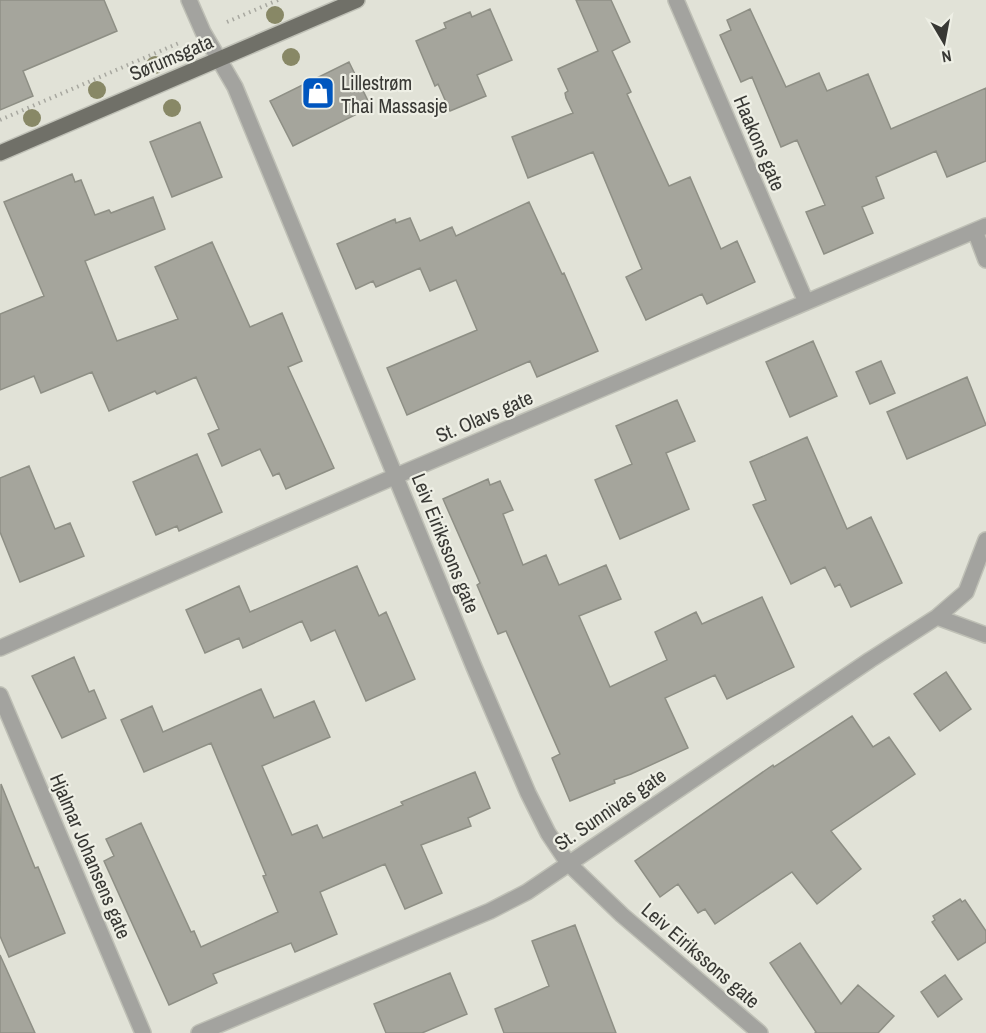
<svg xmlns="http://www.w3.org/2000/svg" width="986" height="1033" font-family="'Archivo Narrow',sans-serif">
	<rect width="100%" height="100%" fill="#e1e2d7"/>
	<path fill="#a5a59c" stroke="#8e8f85" stroke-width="1.5" d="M0 0H104L117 31 23 71 33 96 0 110Z
		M576 0H611L630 42 612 51 631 92 627 94 669 186 690 177 721 249 737 241 755 282 707 304 702 294 646 320 626 277 642 269 593 152 528 178 512 137 573 113 566 98 565 93 568 91 558 69 598 51Z
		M490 9 512 60 477 75 486 96 450 111 438 84 435 86 416 41 446 28 444 23 470 12 472 17Z
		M750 9 786 87 819 73 827 91 868 74 891 129 986 88V161L947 177 936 151 876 177 884 198 862 207 873 233 824 254 806 212 825 205 797 140 781 147 752 77 741 82 720 35 731 30 727 20Z
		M349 62 371 107 293 146 270 101Z
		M200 122 222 177 172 197 150 142Z
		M72 174 75 182 81 180 95 215 109 210 111 213 153 197 165 229 85 261 117 341 178 319 155 267 212 242 250 327 282 313 302 361 288 367 334 468 286 489 279 473 273 476 260 449 222 466 208 434 219 429 196 377 157 394 155 391 109 411 92 372 41 393 34 376 0 390V314L44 296 4 202Z
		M529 202 562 274 564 273 598 351 537 377 530 361 407 415 387 368 477 330 456 280 430 291 420 268 376 287 373 281 356 289 337 244 395 219 396 223 410 218 420 241 452 227 456 236Z
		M813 341 837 396 790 417 766 362Z
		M881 361 895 393 870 404 856 372Z
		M967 377 986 425 907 459 887 412Z
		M677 400 695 441 666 453 689 509 620 539 595 480 632 464 616 426Z
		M807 437 847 529 871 517 902 583 851 607 840 584 835 587 825 567 791 584 753 505 766 500 750 462Z
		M197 454 222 512 179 531 177 526 156 535 133 482Z
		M29 466 55 529 70 523 84 556 20 582 0 532V478Z
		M488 479 490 485 500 481 513 510 503 514 523 565 546 555 559 585 606 565 621 599 579 616 610 687 667 660 655 632 696 612 702 624 762 597 794 667 727 699 715 675 665 698 688 748 631 774 614 780 615 783 570 801 552 758 560 754 506 631 498 634 477 585 480 583 443 499Z
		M357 566 379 616 386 612 415 679 366 701 335 630 311 641 302 621 243 648 239 638 205 653 186 610 239 586 250 612Z
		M74 657 89 692 94 690 106 718 62 738 32 676Z
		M946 672 971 709 940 731 914 694Z
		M261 689 274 718 314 701 330 737 262 766 292 835 317 825 323 838 403 805 401 802 475 772 490 808 468 818 471 826 421 845 442 893 405 909 385 864 320 892 337 934 295 952 291 943 213 974 217 983 169 1005 104 861 114 856 106 839 141 823 191 932 194 931 201 947 278 912 263 876 266 875 211 743 144 772 121 720 152 706 163 732Z
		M852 716 873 747 889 737 915 774 831 831 861 869 817 904 792 872 715 924 705 909 698 913 678 884 660 897 635 861 773 765 774 767Z
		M1 784 35 868 38 867 65 933 9 957 0 936Z
		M960 899 962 902 965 900 986 931V942L958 960 932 922 935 920 933 916Z
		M575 925 616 1033H504L495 1009 549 986 532 941Z
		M800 943 841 1004 858 985 894 1016 878 1033H815L816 1032 770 963Z
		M0 955 35 1033H0Z
		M450 973 467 1014 422 1033H386L374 1004Z
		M945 975 962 999 938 1017 921 992Z"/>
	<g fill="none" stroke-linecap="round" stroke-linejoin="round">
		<defs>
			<path id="minor" d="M189 0 203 32 235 87 474 667 528 793 548 833 568 863 622 915 760 1033
				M676 0 806 302
				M975 231 986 260
				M937 617 986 635
				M0 648 396 476 986 226
				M0 695 143 1033
				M199 1033 490 911 527 892 870 660 937 617 966 592 986 540"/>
			<path id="major" d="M0 153 357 0"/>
		</defs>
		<use href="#minor" stroke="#bfc0b6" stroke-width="18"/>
		<use href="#major" stroke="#bfc0b6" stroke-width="18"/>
		<path stroke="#a8a8a0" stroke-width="4" stroke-dasharray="1.5 4.5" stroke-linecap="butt" d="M227 22 278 0
			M0 120 179 43"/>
		<use href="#minor" stroke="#a3a39f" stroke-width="15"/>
		<use href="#major" stroke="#707068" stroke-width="15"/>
	</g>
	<g fill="#886">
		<circle cx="275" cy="15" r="9"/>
		<circle cx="291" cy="57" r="9"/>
		<circle cx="155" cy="65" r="9"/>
		<circle cx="97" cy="90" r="9"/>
		<circle cx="172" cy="108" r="9"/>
		<circle cx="32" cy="118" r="9"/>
	</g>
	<defs>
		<symbol id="shop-square" viewBox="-11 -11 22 22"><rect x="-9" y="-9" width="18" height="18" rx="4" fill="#0056bf" stroke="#eeefe5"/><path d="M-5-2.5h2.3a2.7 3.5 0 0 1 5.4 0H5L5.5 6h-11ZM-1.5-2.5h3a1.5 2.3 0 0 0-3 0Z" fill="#fff"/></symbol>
	</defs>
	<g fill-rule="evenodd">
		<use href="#shop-square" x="299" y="74" width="38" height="38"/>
	</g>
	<g text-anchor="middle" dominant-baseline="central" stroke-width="4.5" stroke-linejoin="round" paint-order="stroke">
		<g font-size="20" fill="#383834" stroke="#eeefe5">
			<text transform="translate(171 57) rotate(-23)">Sørumsgata</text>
			<text transform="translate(760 143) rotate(67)">Haakons gate</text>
			<text transform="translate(484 416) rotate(-23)">St. Olavs gate</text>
			<text transform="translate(446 543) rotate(68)">Leiv Eirikssons gate</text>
			<text transform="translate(610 809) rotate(-34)">St. Sunnivas gate</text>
			<text transform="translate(91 856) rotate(67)">Hjalmar Johansens gate</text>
			<text transform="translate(701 955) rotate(41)">Leiv Eirikssons gate</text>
		</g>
		<g font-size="20" fill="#383834" stroke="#eeefe5" text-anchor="start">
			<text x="341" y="82">Lillestrøm<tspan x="341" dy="23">Thai Massasje</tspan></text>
		</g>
	</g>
	<g transform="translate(944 42) rotate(170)" stroke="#eeefe5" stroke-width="4.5" paint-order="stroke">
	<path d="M0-4.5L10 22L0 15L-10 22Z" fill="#383834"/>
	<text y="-9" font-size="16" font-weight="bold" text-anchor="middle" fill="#383834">N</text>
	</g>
</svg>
